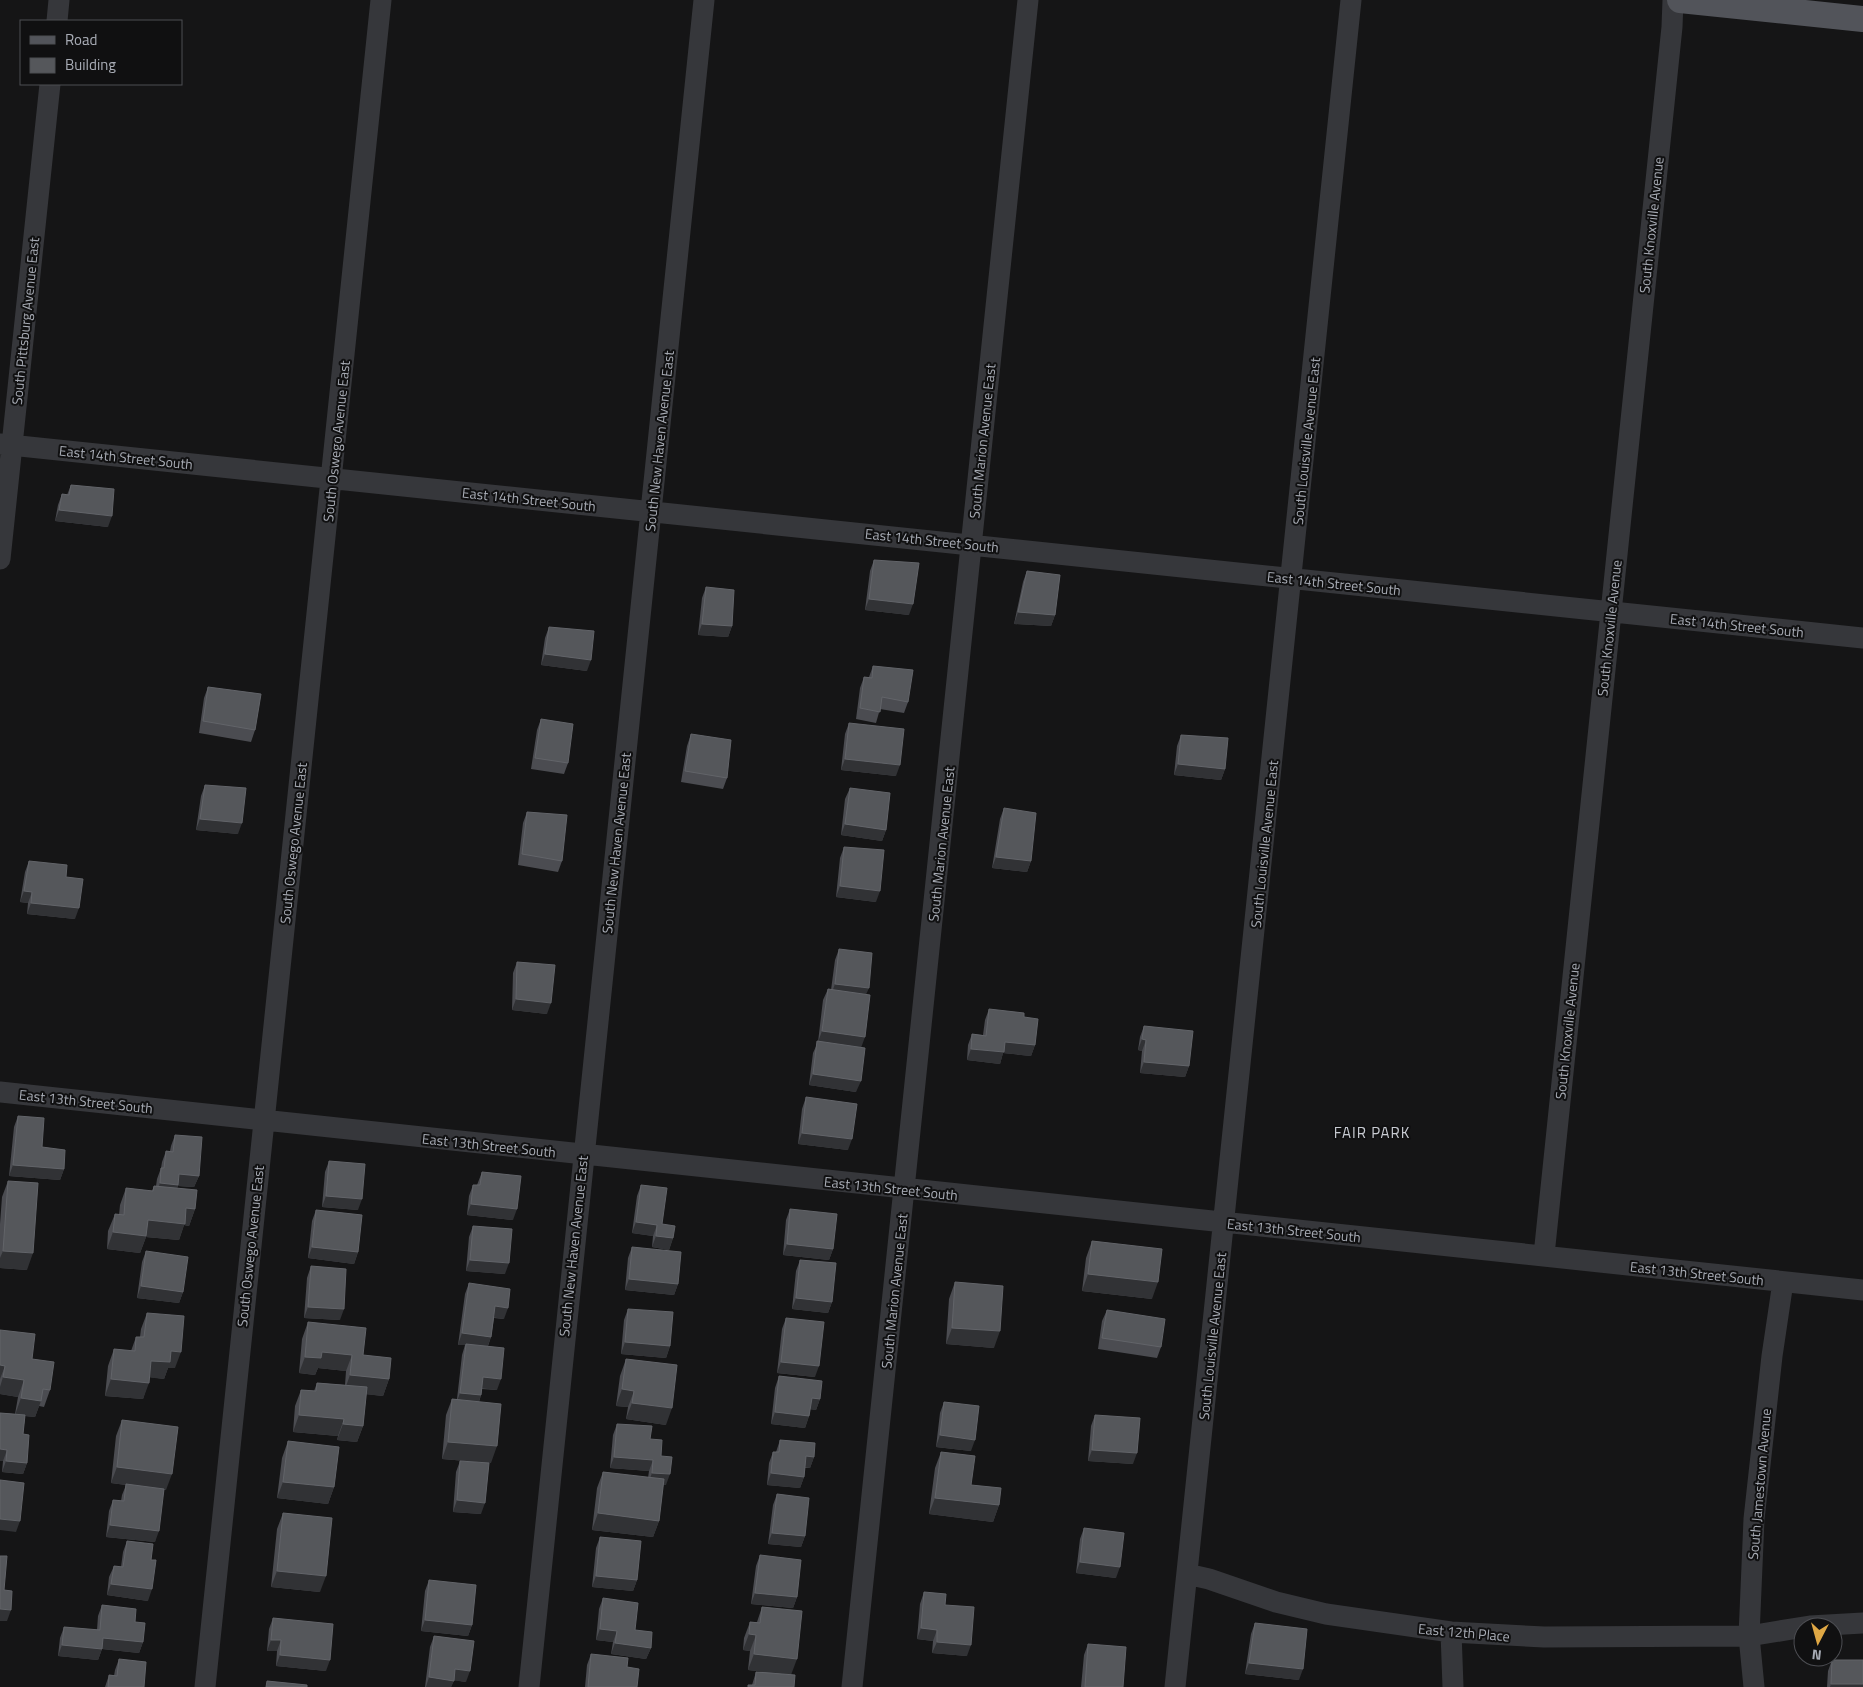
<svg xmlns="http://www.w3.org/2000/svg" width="1863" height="1687" font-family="'Titillium Web',sans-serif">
	<rect width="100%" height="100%" fill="#151516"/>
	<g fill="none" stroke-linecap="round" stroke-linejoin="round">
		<path stroke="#36373b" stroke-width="21" d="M57 21 59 0
			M0 444 1863 638
			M0 559 50 84
			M0 1092 1863 1290
			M1544 1255 1672 27 1673 0
			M1187 1574 1209 1579 1276 1602 1326 1614 1451 1632 1544 1637 1749 1636 1810 1626 1863 1623
			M1451 1632 1453 1687
			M205 1687 381 0
			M529 1687 704 0
			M852 1687 1028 0
			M1175 1687 1351 0
			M1754 1687 1749 1636 1754 1519 1772 1356 1783 1282"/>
		<path stroke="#52545a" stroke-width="26" d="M1680 0 1863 19"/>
	</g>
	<path fill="#4b4c51" d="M71 485 108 527 55 521 58 505 62 494 67 495Z
		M874 560 909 615 865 610 870 571Z
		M1027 571 1055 615 1051 626 1014 624 1023 582Z
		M706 587 732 626 728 637 698 635 702 598Z
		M549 627 587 671 541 665 545 638Z
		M873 666 908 702 904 713 880 709 876 723 856 719 860 688 864 677H869Z
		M208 687 255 730 251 742 199 733 204 698Z
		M541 719 568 763 564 774 531 769 537 730Z
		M849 723 896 776 841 770 845 734Z
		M691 734 727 778 723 789 681 782 687 746Z
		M1181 735 1225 769 1221 780 1174 775 1177 746Z
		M205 785 238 834 196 830 201 796Z
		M850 788 886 830 882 841 841 835 845 799Z
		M1004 808 1031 861 1027 872 992 868 1000 819Z
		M527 812 562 861 558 872 518 865 523 823Z
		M844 847 876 902 836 897 840 858Z
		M29 861 75 919 27 914 28 903 20 902 25 872Z
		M839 949 866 994 856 1092 809 1085 813 1053 818 1042 823 1000 828 989 831 990 835 960Z
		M517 962 547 1014 512 1010 513 973Z
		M989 1009 1024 1017 1035 1045 1031 1056 1003 1053 1000 1064 967 1060 968 1045 972 1034 983 1035 985 1020Z
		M1144 1026 1189 1066 1185 1077 1140 1073 1142 1051 1138 1050 1140 1037Z
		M806 1097 848 1150 798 1144 802 1109Z
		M18 1116 42 1147 64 1169 60 1180 9 1176 14 1127Z
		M175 1135 199 1176 194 1187 178 1186 177 1188 195 1209 189 1226 184 1225 179 1240 146 1237 140 1253 107 1249 108 1231 115 1214 119 1215 120 1205 126 1188 152 1191 154 1186H156L157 1179 161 1168 162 1162 166 1151H170L171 1146Z
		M329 1161 358 1210 322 1207 325 1172Z
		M482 1172 513 1220 467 1215 469 1196 473 1185H477Z
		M8 1181 27 1270 0 1268V1224L2 1197Z
		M641 1185 662 1224 673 1238 669 1250 652 1247 653 1236 632 1233 637 1196Z
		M790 1209 833 1249 829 1260 783 1255 786 1220Z
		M316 1210 358 1252 354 1264 308 1258 312 1221Z
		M473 1226 505 1274 466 1271 469 1237Z
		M1092 1241 1152 1299 1082 1291 1086 1258Z
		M632 1247 678 1284 674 1295 625 1290 628 1258Z
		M146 1251 183 1292 179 1303 137 1298 142 1262Z
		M800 1260 832 1302 828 1313 792 1309 796 1271Z
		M311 1266 340 1320 304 1318 307 1278Z
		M955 1282 994 1348 946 1344 949 1299Z
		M469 1283 504 1319 494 1318 491 1337 488 1346 497 1390 482 1389 481 1395 479 1402 491 1463 442 1459 446 1415 452 1399H457L462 1355 465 1345H458L465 1294Z
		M628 1309 670 1346 666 1358 621 1354 624 1320Z
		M1107 1310 1161 1347 1157 1358 1098 1349 1102 1321Z
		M147 1313 175 1368H168L164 1379 150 1377 143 1399 105 1396 108 1366 114 1349 131 1351 136 1337H140L141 1329Z
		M786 1318 815 1377 777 1373 782 1329Z
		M308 1322 363 1355 389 1379 383 1396 366 1394 363 1426 357 1442 337 1440 338 1436 293 1432 295 1406 301 1390 314 1391 317 1383 345 1385 346 1371 318 1368 315 1375 299 1373 302 1339Z
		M0 1330 32 1359 50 1390 44 1407 39 1406 35 1417 25 1416 23 1434 27 1463 23 1474 2 1472 3 1461H0V1413L15 1414 18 1397 0 1394Z
		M626 1359 666 1425 626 1419 628 1407 616 1406 620 1376Z
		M779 1376 820 1399 816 1410 810 1409 809 1416 805 1428 771 1424 775 1388Z
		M944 1402 971 1451 936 1447 940 1413Z
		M1095 1415 1133 1464 1088 1461 1091 1426Z
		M122 1420 166 1490H164L155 1542 106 1537 109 1511 113 1500 121 1501 122 1495 126 1485 111 1483 116 1436Z
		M617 1424 650 1439 661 1456 666 1485H663L659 1521 653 1537 592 1530 597 1488 603 1472 648 1478 649 1471 610 1468 613 1435Z
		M780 1440 814 1457 810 1468H805L804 1477 800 1488 767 1485 769 1463 773 1452H776Z
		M288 1441 334 1487 328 1504 277 1498 282 1458Z
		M941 1452 971 1485 999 1505 993 1522 929 1514 935 1468Z
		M460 1461 481 1514 453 1512 456 1472Z
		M777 1494 805 1536 801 1547 768 1544 773 1505Z
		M283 1513 320 1592 271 1587 277 1529Z
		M1084 1528 1116 1578 1076 1573 1080 1539Z
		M600 1537 637 1580 633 1591 592 1587 596 1548Z
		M127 1541 148 1601 107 1595 109 1577 114 1566 121 1567 123 1552Z
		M760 1555 797 1597 793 1608 751 1604 756 1566Z
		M429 1580 472 1625 468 1636 421 1631 425 1591Z
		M924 1592 945 1605 967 1656 932 1653 933 1641 917 1639 920 1604Z
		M603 1598 651 1648 646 1659 611 1654 613 1642 596 1640 599 1609Z
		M102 1605 135 1622 143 1642 139 1653 102 1649 98 1660 58 1656 60 1638 64 1627 97 1630 98 1616Z
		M762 1607 791 1674 794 1687H748V1685H752L756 1672H767L748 1670 750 1651 743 1650 744 1638 750 1622H757Z
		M273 1618 326 1671 276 1666 277 1651H267L269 1629Z
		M1255 1623 1299 1680 1245 1674 1251 1634Z
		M434 1636 466 1682 454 1680 451 1687H425L430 1647Z
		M1088 1644 1123 1687H1081L1084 1655Z
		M591 1654 637 1687H585L587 1665Z
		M119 1659 144 1687H105L109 1675 114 1676 115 1670Z
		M1832 1660 1863 1687H1827L1828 1671Z"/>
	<path fill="#313235" d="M59 510 112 516 108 527 55 521Z
		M869 599 913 604 909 615 865 610Z
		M1018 612 1055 615 1051 626 1014 624Z
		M702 624 732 626 728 637 698 635Z
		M545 654 591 660 587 671 541 665Z
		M845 759 900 765 896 776 841 770Z
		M1178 764 1225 769 1221 780 1174 775Z
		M200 819 242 823 238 834 196 830Z
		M845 824 886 830 882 841 841 835Z
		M996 857 1031 861 1027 872 992 868Z
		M840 886 880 891 876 902 836 897Z
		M24 891 32 892 28 903 20 902Z
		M31 903 79 908 75 919 27 914Z
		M835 984 869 988 864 999 831 995Z
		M516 999 551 1003 547 1014 512 1010Z
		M822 1031 865 1037 861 1048 818 1042Z
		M1142 1039 1146 1040 1142 1051 1138 1050Z
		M1005 1042 1035 1045 1031 1056 1003 1053 1000 1064 967 1060 971 1049Z
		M1144 1062 1189 1066 1185 1077 1140 1073Z
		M813 1074 861 1081 856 1092 809 1085Z
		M802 1133 852 1139 848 1150 798 1144Z
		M13 1165 64 1169 60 1180 9 1176Z
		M179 1174 199 1176 194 1187 178 1186 174 1196 156 1195 160 1183Z
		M326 1196 362 1199 358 1210 322 1207Z
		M471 1204 517 1209 513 1220 467 1215Z
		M186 1208 195 1209 189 1226 184 1225 179 1240 146 1237 140 1253 107 1249 113 1232 148 1220Z
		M636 1222 657 1225 653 1236 632 1233Z
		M656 1236 673 1238 669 1250 652 1247Z
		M787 1244 833 1249 829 1260 783 1255Z
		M312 1247 358 1252 354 1264 308 1258Z
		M3 1251 33 1253 27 1270 0 1268V1258Z
		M470 1260 509 1263 505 1274 466 1271Z
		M1088 1274 1158 1282 1152 1299 1082 1291Z
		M629 1279 678 1284 674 1295 625 1290Z
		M141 1286 183 1292 179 1303 137 1298Z
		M796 1298 832 1302 828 1313 792 1309Z
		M495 1306 508 1308 504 1319 491 1317Z
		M308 1307 344 1309 340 1320 304 1318Z
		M952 1328 1000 1331 994 1348 946 1344Z
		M462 1333 491 1337 487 1348 466 1344 465 1345H458Z
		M625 1342 670 1346 666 1358 621 1354Z
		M171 1351 181 1352 175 1368H168L164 1379 145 1377 151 1361Z
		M322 1352 352 1355 346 1371 318 1368 315 1375 299 1373 305 1357Z
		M781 1362 819 1366 815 1377 777 1373Z
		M0 1365 5 1366 0 1379Z
		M350 1375 389 1379 383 1396 344 1392Z
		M3 1377 24 1380 18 1397 0 1394V1387Z
		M483 1377 501 1379 497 1390 479 1388Z
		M111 1379 149 1383 143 1399 105 1396Z
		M622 1389 634 1391 628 1407 616 1406Z
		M460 1393 481 1395 477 1407 456 1404Z
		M21 1398 41 1401 35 1417 15 1415Z
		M812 1398 820 1399 816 1410 807 1409Z
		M632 1403 672 1408 666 1425 626 1419Z
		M775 1412 809 1416 805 1428 771 1424Z
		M299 1415 344 1419 338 1436 293 1432Z
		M343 1424 363 1426 357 1442 337 1440Z
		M940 1435 975 1440 971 1451 936 1447Z
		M448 1442 497 1446 491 1463 442 1459Z
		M0 1449 7 1450 3 1461H0Z
		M1092 1450 1137 1453 1133 1464 1088 1461Z
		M806 1456 814 1457 810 1468 802 1467Z
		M614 1457 653 1460 649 1471 610 1468Z
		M6 1461 27 1463 23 1474 2 1472Z
		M117 1467 172 1474 166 1490 111 1483Z
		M652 1473 670 1474 666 1485 648 1484Z
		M771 1473 804 1477 800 1488 767 1485Z
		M283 1482 334 1487 328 1504 277 1498Z
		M935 1498 999 1505 993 1522 929 1514Z
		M457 1500 485 1503 481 1514 453 1512Z
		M598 1513 659 1521 653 1537 592 1530Z
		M0 1519 20 1521 16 1532 0 1530Z
		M110 1525 159 1531 155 1542 106 1537Z
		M772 1533 805 1536 801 1547 768 1544Z
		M1080 1562 1120 1567 1116 1578 1076 1573Z
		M277 1571 326 1576 320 1592 271 1587Z
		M596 1576 637 1580 633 1591 592 1587Z
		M111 1584 152 1589 148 1601 107 1595Z
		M755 1593 797 1597 793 1608 751 1604Z
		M0 1609 11 1610 7 1621H0Z
		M425 1620 472 1625 468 1636 421 1631Z
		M921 1628 937 1630 933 1641 917 1639Z
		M600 1629 617 1631 613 1642 596 1640Z
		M749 1634 756 1635 750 1651 743 1650Z
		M103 1638 143 1642 139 1653 102 1649 98 1660 58 1656 62 1645Z
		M271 1640H281L277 1651H267Z
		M937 1642 971 1645 967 1656 932 1653Z
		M615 1643 651 1648 646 1659 611 1654Z
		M754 1654 797 1659 791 1675 748 1670Z
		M280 1655 330 1660 326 1671 276 1666Z
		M1249 1663 1303 1669 1299 1680 1245 1674Z
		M455 1669 470 1671 466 1682 451 1680Z
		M429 1677 454 1681 451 1687H426Z
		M1831 1684H1863V1687H1830Z"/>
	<path fill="#55575b" stroke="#626469" d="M71 485 114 489 112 516 59 510 62 494 69 495Z
		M874 560 919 563 913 604 869 599Z
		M1027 571 1060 575 1055 615 1018 612Z
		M706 587 734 590 732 626 702 624Z
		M549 627 594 631 591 660 545 654Z
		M873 666 913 670 908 702 882 697 880 712 860 708 864 677 872 678Z
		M208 687 261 694 255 730 203 721Z
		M541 719 573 724 568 763 535 758Z
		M849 723 904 729 900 765 845 759Z
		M691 734 731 740 727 778 685 771Z
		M1181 735 1228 738 1225 769 1178 764Z
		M205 785 246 788 242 823 200 819Z
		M850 788 890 793 886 830 845 824Z
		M1004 808 1036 813 1031 861 996 857Z
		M527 812 567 815 562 861 522 854Z
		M844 847 884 850 880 891 840 886Z
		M29 861 67 865 66 877 83 879 79 908 31 903 32 892 24 891Z
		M839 949 872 953 869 988 835 984Z
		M517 962 555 965 551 1003 516 999Z
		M828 989 870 995 865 1037 822 1031Z
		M989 1009 1024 1013V1017L1038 1019 1035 1045 1005 1042 1004 1052 971 1049 972 1034 986 1036Z
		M1144 1026 1193 1031 1189 1066 1144 1062 1146 1040 1142 1039Z
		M817 1041 865 1048 861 1081 813 1074Z
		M806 1097 857 1104 852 1139 802 1133Z
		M18 1116 44 1118 42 1147 65 1150 64 1169 13 1165Z
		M175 1135 202 1137 199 1176 179 1174 178 1185 160 1183 161 1168H164L166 1151 173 1152Z
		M329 1161 365 1164 362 1199 326 1196Z
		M482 1172 521 1176 517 1209 471 1204 473 1185H480Z
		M8 1181 38 1183 33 1253 3 1251Z
		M641 1185 667 1188 662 1224 675 1226 673 1238 656 1236 657 1225 636 1222Z
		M154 1186 197 1190 195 1209 186 1208 185 1224 148 1220 146 1236 113 1232 115 1214 124 1215 126 1188 153 1191Z
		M790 1209 837 1214 833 1249 787 1244Z
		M316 1210 362 1215 358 1252 312 1247Z
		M473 1226 512 1229 509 1263 470 1260Z
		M1092 1241 1162 1249 1158 1282 1088 1274Z
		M632 1247 681 1252 678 1284 629 1279Z
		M146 1251 188 1257 183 1292 141 1286Z
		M800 1260 836 1263 832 1302 796 1298Z
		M311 1266 346 1269 344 1309 308 1307Z
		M955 1282 1003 1286 1000 1331 952 1328Z
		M469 1283 510 1289 508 1308 495 1306 491 1337 462 1333Z
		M628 1309 673 1312 670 1346 625 1342Z
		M1107 1310 1165 1319 1161 1347 1102 1338Z
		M147 1313 184 1316 181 1352 171 1351 170 1362 151 1361 149 1383 111 1379 114 1349 135 1351 136 1337H144Z
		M786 1318 824 1322 819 1366 781 1362Z
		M308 1322 366 1328 363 1355 391 1358 389 1379 350 1375 352 1355 322 1352 321 1358 305 1357Z
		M0 1330 35 1334 32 1359 54 1362 50 1390 43 1389 41 1401 21 1398 24 1380 3 1377 5 1366 0 1365Z
		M466 1344 504 1348 501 1379 483 1377 481 1395 460 1393Z
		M626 1359 677 1365 672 1408 632 1403 634 1391 622 1389Z
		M779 1376 822 1381 820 1399 812 1398 809 1416 775 1412Z
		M317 1383 367 1387 363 1426 343 1424 344 1419 299 1415 301 1390 316 1391Z
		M452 1399 501 1404 497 1446 448 1442Z
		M944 1402 979 1406 975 1440 940 1435Z
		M0 1413 25 1415 23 1434 29 1435 27 1463 6 1461 7 1450 0 1449Z
		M1095 1415 1140 1418 1137 1453 1092 1450Z
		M122 1420 178 1427 172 1474 117 1467Z
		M617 1424 652 1426 650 1439 662 1440 661 1456 672 1457 670 1474 652 1473 653 1460 614 1457Z
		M780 1440 815 1443 814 1457 806 1456 804 1477 771 1473 773 1452H779Z
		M288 1441 339 1447 334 1487 283 1482Z
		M941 1452 975 1456 971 1485 1001 1488 999 1505 935 1498Z
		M460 1461 489 1463 485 1503 457 1500Z
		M603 1472 664 1479 659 1521 598 1513Z
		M0 1480 24 1483 20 1521 0 1519Z
		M126 1484 164 1489 159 1531 110 1525 113 1500 124 1501Z
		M777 1494 809 1498 805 1536 772 1533Z
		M283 1513 332 1518 326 1576 277 1571Z
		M1084 1528 1124 1533 1120 1567 1080 1562Z
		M600 1537 641 1541 637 1580 596 1576Z
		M127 1541 153 1544 151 1560H156L152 1589 111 1584 114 1566 123 1567Z
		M760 1555 801 1560 797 1597 755 1593Z
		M0 1556H7L4 1590 12 1591 11 1610 0 1609Z
		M429 1580 476 1585 472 1625 425 1620Z
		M924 1592 946 1594 945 1605 974 1607 971 1645 937 1642V1630L921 1628Z
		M603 1598 638 1603 635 1630 652 1632 651 1648 615 1643 617 1631 600 1629Z
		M102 1605 136 1609 135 1622 145 1623 143 1642 103 1638 102 1649 62 1645 64 1627 100 1630Z
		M762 1607 802 1611 797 1659 754 1654 756 1635 749 1634 750 1622 760 1623Z
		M273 1618 333 1624 330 1660 280 1655 281 1640H271Z
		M1255 1623 1307 1629 1303 1669 1249 1663Z
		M434 1636 474 1641 470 1671 455 1669 454 1681 429 1677Z
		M1088 1644 1126 1647 1123 1687H1085Z
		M591 1654 628 1658 627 1667 639 1669 637 1687H588Z
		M119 1659 146 1662 144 1687H108L109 1675 117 1676Z
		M1832 1660H1863V1684H1831Z
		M756 1672 795 1675 794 1687H748V1685H755Z
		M267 1681 307 1685V1687H266Z"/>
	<g text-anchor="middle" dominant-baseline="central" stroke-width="4" stroke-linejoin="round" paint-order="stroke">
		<g font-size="14" fill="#a8acb5" stroke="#101011">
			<text transform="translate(1651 225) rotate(-84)">South Knoxville Avenue</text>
			<text transform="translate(25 321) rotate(-84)">South Pittsburg Avenue East</text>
			<text transform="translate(336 441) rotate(-84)">South Oswego Avenue East</text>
			<text transform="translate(659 441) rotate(-84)">South New Haven Avenue East</text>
			<text transform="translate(982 441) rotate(-84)">South Marion Avenue East</text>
			<text transform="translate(1306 441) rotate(-84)">South Louisville Avenue East</text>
			<text transform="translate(126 457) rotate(6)">East 14th Street South</text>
			<text transform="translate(529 499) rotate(6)">East 14th Street South</text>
			<text transform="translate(932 540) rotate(6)">East 14th Street South</text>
			<text transform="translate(1334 583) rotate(6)">East 14th Street South</text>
			<text transform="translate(1737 625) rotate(6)">East 14th Street South</text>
			<text transform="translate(1609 628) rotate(-84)">South Knoxville Avenue</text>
			<text transform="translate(293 843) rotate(-84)">South Oswego Avenue East</text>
			<text transform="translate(616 843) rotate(-84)">South New Haven Avenue East</text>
			<text transform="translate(941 844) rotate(-84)">South Marion Avenue East</text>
			<text transform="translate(1264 844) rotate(-84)">South Louisville Avenue East</text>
			<text transform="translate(1567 1031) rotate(-84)">South Knoxville Avenue</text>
			<text transform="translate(86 1101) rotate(6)">East 13th Street South</text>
			<text transform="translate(489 1145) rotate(6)">East 13th Street South</text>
			<text transform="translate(891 1188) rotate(6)">East 13th Street South</text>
			<text transform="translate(1294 1230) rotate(6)">East 13th Street South</text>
			<text transform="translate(250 1246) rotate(-84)">South Oswego Avenue East</text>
			<text transform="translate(573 1246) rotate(-84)">South New Haven Avenue East</text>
			<text transform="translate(1697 1273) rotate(6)">East 13th Street South</text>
			<text transform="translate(894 1291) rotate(-84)">South Marion Avenue East</text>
			<text transform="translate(1212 1336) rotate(-84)">South Louisville Avenue East</text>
			<text transform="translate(1759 1484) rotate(-85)">South Jamestown Avenue</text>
			<text transform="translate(1464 1632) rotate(5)">East 12th Place</text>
		</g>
		<g font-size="15" letter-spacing="1" fill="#c8cbd2" stroke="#101011">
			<text x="1372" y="1132">FAIR PARK</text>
		</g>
	</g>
	<rect x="20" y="20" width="162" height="65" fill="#101011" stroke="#4d4e53"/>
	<rect x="30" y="36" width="25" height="8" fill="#52545a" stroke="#4d4e53"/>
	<text x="65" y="45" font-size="15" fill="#a8acb5">Road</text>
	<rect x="30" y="58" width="25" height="15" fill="#55575b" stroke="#4d4e53"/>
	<text x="65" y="70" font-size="15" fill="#a8acb5">Building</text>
	<g transform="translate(1818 1642) rotate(186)"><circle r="24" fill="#101011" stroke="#4d4e53"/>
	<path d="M0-4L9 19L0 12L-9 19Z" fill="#dfa744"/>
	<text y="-8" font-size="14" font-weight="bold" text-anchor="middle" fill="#a8acb5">N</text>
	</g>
</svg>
